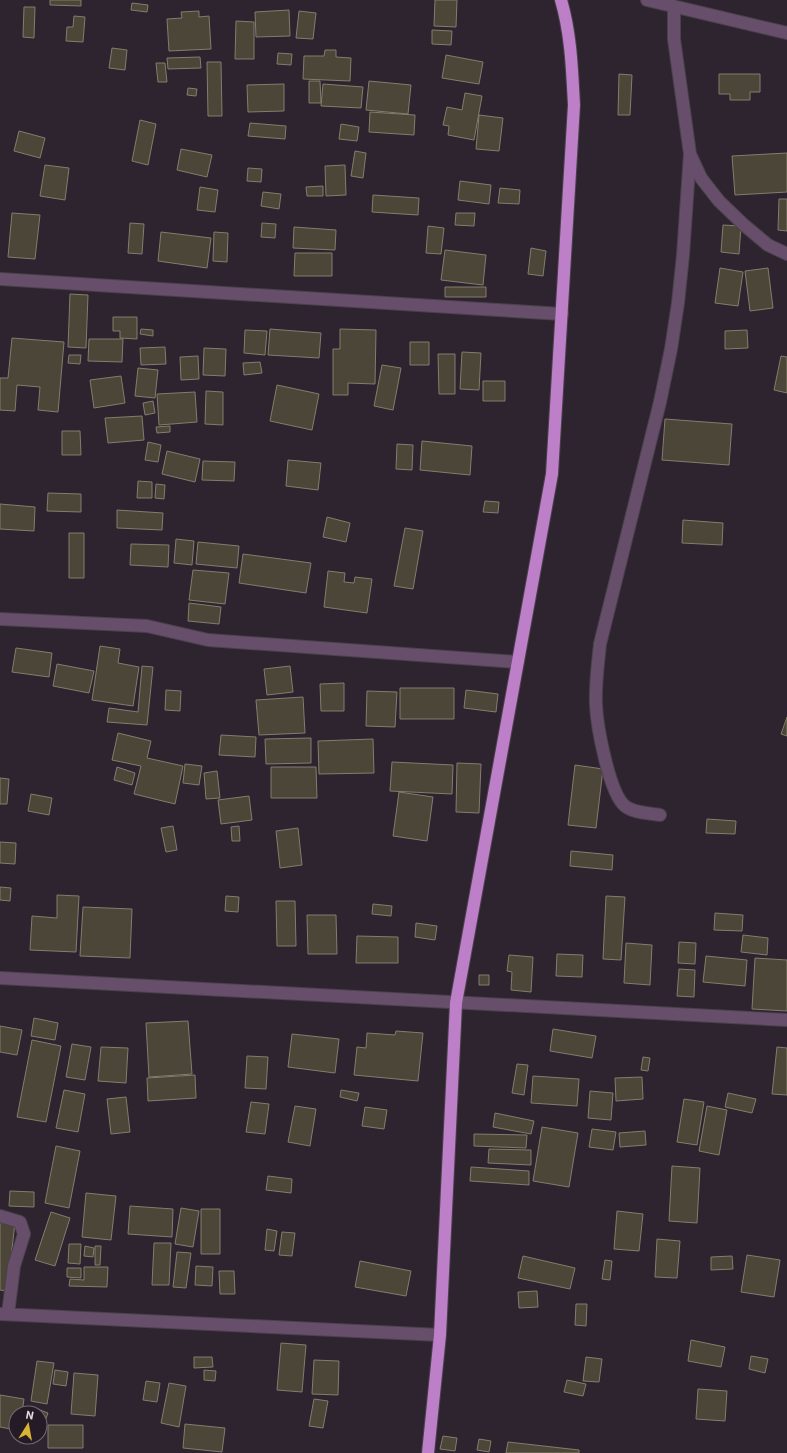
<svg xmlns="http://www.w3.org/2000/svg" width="787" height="1453" font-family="Roboto,sans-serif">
	<rect width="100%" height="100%" fill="#2e2430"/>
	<path fill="#4b4637" stroke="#827d6c" d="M50 0H81V6L50 5Z
		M435 0H457L456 27 434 26Z
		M132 3 148 5 147 12 131 10Z
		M24 7H35L34 38 23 37Z
		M289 10 290 36 256 37 255 12Z
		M199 11V17L209 16 211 49 169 51 167 19 182 18 181 12Z
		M299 11 316 13 313 39 296 38Z
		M74 16 85 17 83 42 66 41 67 27H73Z
		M236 21 254 22V59H235Z
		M432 30 452 31 451 45 432 44Z
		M112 48 127 50 125 70 109 68Z
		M325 50H336V57L351 58 350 81 303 79 304 56H324Z
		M278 53 292 54 291 65 277 64Z
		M446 55 483 62 479 84 442 78Z
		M200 57 201 68 168 69 167 58Z
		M207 62H221L222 116H208Z
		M156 63H165L167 82H158Z
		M619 74 632 75 630 115H618Z
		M719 74H760V92H750V100H730V94H719Z
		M309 81H320L321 103H309Z
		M369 81 411 85 408 114 366 110Z
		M284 84V111L248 112 247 85Z
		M323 84 363 87 361 108 321 106Z
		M188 88 197 89 196 96 187 95Z
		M465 93 482 96 474 140 448 135 449 126 443 125 447 107 462 110Z
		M370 112 415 115 414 135 369 132Z
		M479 115 503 118 499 151 476 149Z
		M140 120 156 124 148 165 132 161Z
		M250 123 286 126 285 139 248 136Z
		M341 124 359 127 357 141 339 139Z
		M19 131 45 138 40 158 14 151Z
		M181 149 212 155 207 177 177 170Z
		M355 151 366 153 363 178 351 176Z
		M787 153V192L735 195 732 156Z
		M45 165 69 168 65 200 40 196Z
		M345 165 346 195 326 196 325 166Z
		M248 168 262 169 261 182 247 181Z
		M460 181 491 185 489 204 458 200Z
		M323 186V196H307L306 187Z
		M200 187 218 190 215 212 197 210Z
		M500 188 520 190 519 204 498 203Z
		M263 192 281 194 279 209 261 206Z
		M373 195 419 198 418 215 372 212Z
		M779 199H787V231L778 230Z
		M12 213 40 215 35 259 8 257Z
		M456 213H475L474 226 455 225Z
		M130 223 144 224 142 254 128 253Z
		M262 223 276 224 275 238 261 237Z
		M723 225 741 226 739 254 721 252Z
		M428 226 444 228 441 254 426 253Z
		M294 227 336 230 335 250 293 248Z
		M161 232 211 238 207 268 158 261Z
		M214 232 228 233 227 262 213 261Z
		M531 248 546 251 543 276 528 274Z
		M445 250 486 255 483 285 441 280Z
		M295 253H332V276H294Z
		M720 268 743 272 738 306 715 303Z
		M768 268 773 308 750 311 745 271Z
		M445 287H486V297H445Z
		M70 294 88 295 86 348 68 347Z
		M113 317H137V339L120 338V331H113Z
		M141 329 153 330V336L140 334Z
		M270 329 321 333 319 358 268 355Z
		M340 329 376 330 375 384 348 383V395H333V349H340Z
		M245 330 267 331 265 355 244 353Z
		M747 330 748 348 725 349V331Z
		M12 338 64 342 58 412 38 410 40 387 17 385 15 411 0 410V378H8Z
		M89 339H123L122 362 88 361Z
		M410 342H429V365H410Z
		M165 347 166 364 141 365 140 348Z
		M204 348 226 349 225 376 203 375Z
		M462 352 481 353 479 390 460 389Z
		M438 354H455V394H439Z
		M69 355H81L80 364 68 363Z
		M198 356 199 379 181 380 180 357Z
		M781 356 787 357V393L774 390Z
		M260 362 262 373 244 375 243 363Z
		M382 365 401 368 393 410 374 406Z
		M138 368 158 370 155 398 135 396Z
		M121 376 125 403 94 408 90 380Z
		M483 381H505V401H483Z
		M277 385 319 394 312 430 270 421Z
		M206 391 223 392V425L205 424Z
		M195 392 197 422 159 425 157 394Z
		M153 401 155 413 145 415 143 403Z
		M142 416 144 440 108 443 105 418Z
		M665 419 732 424 729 465 662 460Z
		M170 426V432L157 433 156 427Z
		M62 431H80L81 455H62Z
		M422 441 472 446 470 475 420 470Z
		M148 442 161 445 158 462 145 460Z
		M397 444 413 445 412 470 396 469Z
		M167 451 200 459 195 482 162 474Z
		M288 460 321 463 318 490 286 486Z
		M203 461 235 462 234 481 202 480Z
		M138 481 152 482V498H137Z
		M156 484 165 485 164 499 155 498Z
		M48 493 81 494V512L47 511Z
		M485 501 499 502 498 513 483 512Z
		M0 504 35 507 34 531 0 529Z
		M117 510 163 513 162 530 117 528Z
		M327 517 350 523 346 542 323 537Z
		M683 520 723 523 722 545 682 543Z
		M405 528 423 531 413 589 394 586Z
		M69 533H84V578H69Z
		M176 539 194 541 192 565 174 563Z
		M198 542 239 546 237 568 196 564Z
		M131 544 169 545 168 567 130 565Z
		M243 554 311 563 306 593 239 583Z
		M193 570 229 573 225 604 189 600Z
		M328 571 345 573 344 582 354 583 355 577 372 579 367 613 324 607Z
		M189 603 221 607 219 624 188 621Z
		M100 646 120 649 118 663 139 667 133 706 92 700Z
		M16 648 52 653 49 677 12 672Z
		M57 664 94 671 89 693 53 686Z
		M142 666 153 667 147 725 107 722 109 708 138 712Z
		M290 666 293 692 267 695 264 669Z
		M344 683V711H321L320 684Z
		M400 688H454V719H400Z
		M166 690 181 691 180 711 165 710Z
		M466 690 498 694 496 712 464 708Z
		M367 691 397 692 395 727 366 726Z
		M303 697 305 733 259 735 256 700Z
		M787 717V736L781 734Z
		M118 733 151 741 147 758 183 766 175 804 134 794 141 766 112 760Z
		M221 735 256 737 255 757 219 755Z
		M311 738V763L266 764 265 739Z
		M373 739 374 773 319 774 318 741Z
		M392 762 453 765 452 794 390 791Z
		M457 763 481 764 479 813 456 812Z
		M185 764 202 766 199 785 183 783Z
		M575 765 603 769 596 828 568 825Z
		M117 767 135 773 132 785 114 780Z
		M271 767H316L317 798H271Z
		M217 771 220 798 206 799 204 773Z
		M0 778 9 779 7 804H0Z
		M399 792 433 797 427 841 393 836Z
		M31 794 52 798 49 815 28 811Z
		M249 796 252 820 221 824 218 800Z
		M707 819 736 821 735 834 706 833Z
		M173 826 177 850 166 852 161 828Z
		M239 826 240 841H232L231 827Z
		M298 828 302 865 280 868 276 831Z
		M0 842 16 843 15 864 0 863Z
		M571 851 613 855 612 870 570 866Z
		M0 887 11 888 10 901 0 900Z
		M57 895 79 896 76 952 30 950 32 916 57 918Z
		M226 896 239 897 238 912 225 911Z
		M606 896 625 897 621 960 603 959Z
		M276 901H295L296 946H277Z
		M373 904 392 906 391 916 372 914Z
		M83 907 132 909 130 958 80 956Z
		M715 913 743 915 742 931 714 930Z
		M307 915H336L337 954H308Z
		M416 923 437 926 435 940 415 937Z
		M743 935 768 938 767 955 741 952Z
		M357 936 398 937V963H356Z
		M679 942 696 943 695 964 678 963Z
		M626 943 652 945 650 985 624 983Z
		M557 954 583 955 582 977 556 976Z
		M509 955 533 957 531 992 511 990 512 972 507 971Z
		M706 956 747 960 745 986 703 982Z
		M755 958 787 960V1011L752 1009Z
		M679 969 695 970 694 997 677 996Z
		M479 975H489V985H479Z
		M34 1018 58 1023 55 1040 31 1036Z
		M188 1021 192 1074 149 1077 146 1023Z
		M0 1026 22 1030 17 1055 0 1052Z
		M553 1029 596 1036 592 1058 550 1051Z
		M396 1031 423 1033 418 1081 354 1075 357 1047 366 1048 367 1033 395 1035Z
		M292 1034 339 1039 335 1073 288 1067Z
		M32 1040 61 1046 46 1122 17 1117Z
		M72 1044 91 1047 85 1080 66 1077Z
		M101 1047 128 1048 126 1083 98 1081Z
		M777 1047 787 1048V1095L772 1094Z
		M247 1056 268 1057 266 1089 245 1088Z
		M643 1057 650 1058 648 1071 641 1070Z
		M517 1064 528 1065 524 1095 512 1093Z
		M195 1075 196 1098 148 1101 147 1078Z
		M533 1076 579 1079 577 1106 531 1103Z
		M642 1077 643 1099 616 1101 615 1078Z
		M64 1090 85 1094 78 1132 56 1128Z
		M341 1090 359 1093 357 1101 340 1097Z
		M590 1091 613 1093 611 1120 588 1118Z
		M728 1093 756 1099 752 1113 725 1107Z
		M126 1097 130 1132 111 1134 107 1099Z
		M684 1099 704 1102 697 1145 677 1142Z
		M251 1102 269 1104 265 1134 246 1132Z
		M295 1106 316 1109 310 1146 288 1142Z
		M707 1106 727 1110 719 1155 699 1151Z
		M365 1107 387 1110 384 1129 362 1126Z
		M495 1113 534 1121 531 1134 493 1127Z
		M542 1127 578 1133 569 1187 533 1181Z
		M592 1129 616 1132 613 1150 589 1147Z
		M645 1131 646 1145 620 1147 619 1133Z
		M474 1134 527 1135 526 1148 474 1146Z
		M56 1146 80 1151 69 1208 45 1203Z
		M489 1149 531 1150V1165L488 1163Z
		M672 1166 700 1168 697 1223 669 1221Z
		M471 1167 529 1171V1185L470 1181Z
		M268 1176 292 1179 291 1193 266 1190Z
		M10 1191 34 1192V1207L9 1206Z
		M86 1193 116 1196 111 1240 82 1237Z
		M130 1206 173 1209 172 1237 128 1234Z
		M181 1208 199 1211 193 1247 175 1244Z
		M201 1209H220V1254H201Z
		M617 1211 643 1214 639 1251 614 1249Z
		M51 1212 70 1218 55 1266 35 1260Z
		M0 1221 15 1223 7 1291 0 1290Z
		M267 1229 277 1231 274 1251 265 1250Z
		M282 1232 295 1233 292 1256 279 1255Z
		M657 1239 680 1241 677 1278 655 1277Z
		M154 1243H171L169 1285H152Z
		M69 1244H81L80 1264 68 1263Z
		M85 1246 94 1248 93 1257 84 1256Z
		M95 1246H101L100 1265H95Z
		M177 1252 191 1253 186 1288 173 1287Z
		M747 1255 780 1260 774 1297 741 1292Z
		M523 1256 575 1268 570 1289 518 1278Z
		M732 1256 733 1269 711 1270V1257Z
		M605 1260 612 1261 610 1280 602 1279Z
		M360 1261 411 1271 406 1296 355 1287Z
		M196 1266 213 1267 212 1286 195 1285Z
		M84 1267H108L107 1287 69 1286 70 1279 84 1280Z
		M67 1268H81V1278L67 1277Z
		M219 1271H234L235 1294H220Z
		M537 1291 538 1307 519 1308 518 1292Z
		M576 1304H587L586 1326 575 1325Z
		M691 1340 725 1347 721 1367 688 1361Z
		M281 1343 306 1345 302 1392 277 1390Z
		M751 1356 768 1359 765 1373 749 1369Z
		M194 1357H212L213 1367 194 1368Z
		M586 1357 602 1359 599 1382 583 1381Z
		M314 1360 339 1361 338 1395 312 1394Z
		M37 1361 54 1363 47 1404 31 1401Z
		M55 1370 68 1372 66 1386 53 1384Z
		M204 1370 216 1371 215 1381 204 1380Z
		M74 1373 98 1375 95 1416 71 1414Z
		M567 1380 586 1384 583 1396 564 1392Z
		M146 1381 160 1383 157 1402 143 1400Z
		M169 1383 186 1386 179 1427 161 1423Z
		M698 1389 727 1391 725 1421 696 1419Z
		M0 1395 24 1399 22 1413H16V1430L0 1427Z
		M314 1399 328 1401 323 1428 309 1426Z
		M32 1407 48 1413 41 1432 40 1413H30Z
		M185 1424 225 1428 222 1452 183 1448Z
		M48 1425H83V1448H48Z
		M443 1436 457 1438 455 1451 440 1449Z
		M479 1439 491 1441 489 1452 477 1450Z
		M508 1442 579 1450V1453H506Z"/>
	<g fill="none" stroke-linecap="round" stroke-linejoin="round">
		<defs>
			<path id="minor" d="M647 0 787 33
				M674 6V39L690 154 701 178 719 201 744 225 768 245 787 254
				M0 279 562 314
				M0 619 147 626 208 640 518 662
				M660 815C650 813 633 813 625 806 609 793 597 726 596 705 595 684 598 664 600 644L660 402 671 349 678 303 683 255 690 154
				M0 978 787 1020
				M0 1216 20 1222 24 1234 14 1266 8 1314
				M0 1314 440 1335"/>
			<path id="highway" d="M428 1453 440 1335 456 1003 552 474 574 105C572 69 571 34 561 0"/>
		</defs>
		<use href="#minor" stroke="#4b414c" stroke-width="14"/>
		<use href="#highway" stroke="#4b414c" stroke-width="14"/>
		<use href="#minor" stroke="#674e6b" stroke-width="12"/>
		<use href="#highway" stroke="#bd7fc7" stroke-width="12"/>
	</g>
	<g transform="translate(28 1425) rotate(11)"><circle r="19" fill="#241b26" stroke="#706871"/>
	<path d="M0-3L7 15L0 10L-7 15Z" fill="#d9b334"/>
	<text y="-6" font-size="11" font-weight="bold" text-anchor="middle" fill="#e1dbe2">N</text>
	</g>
</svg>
